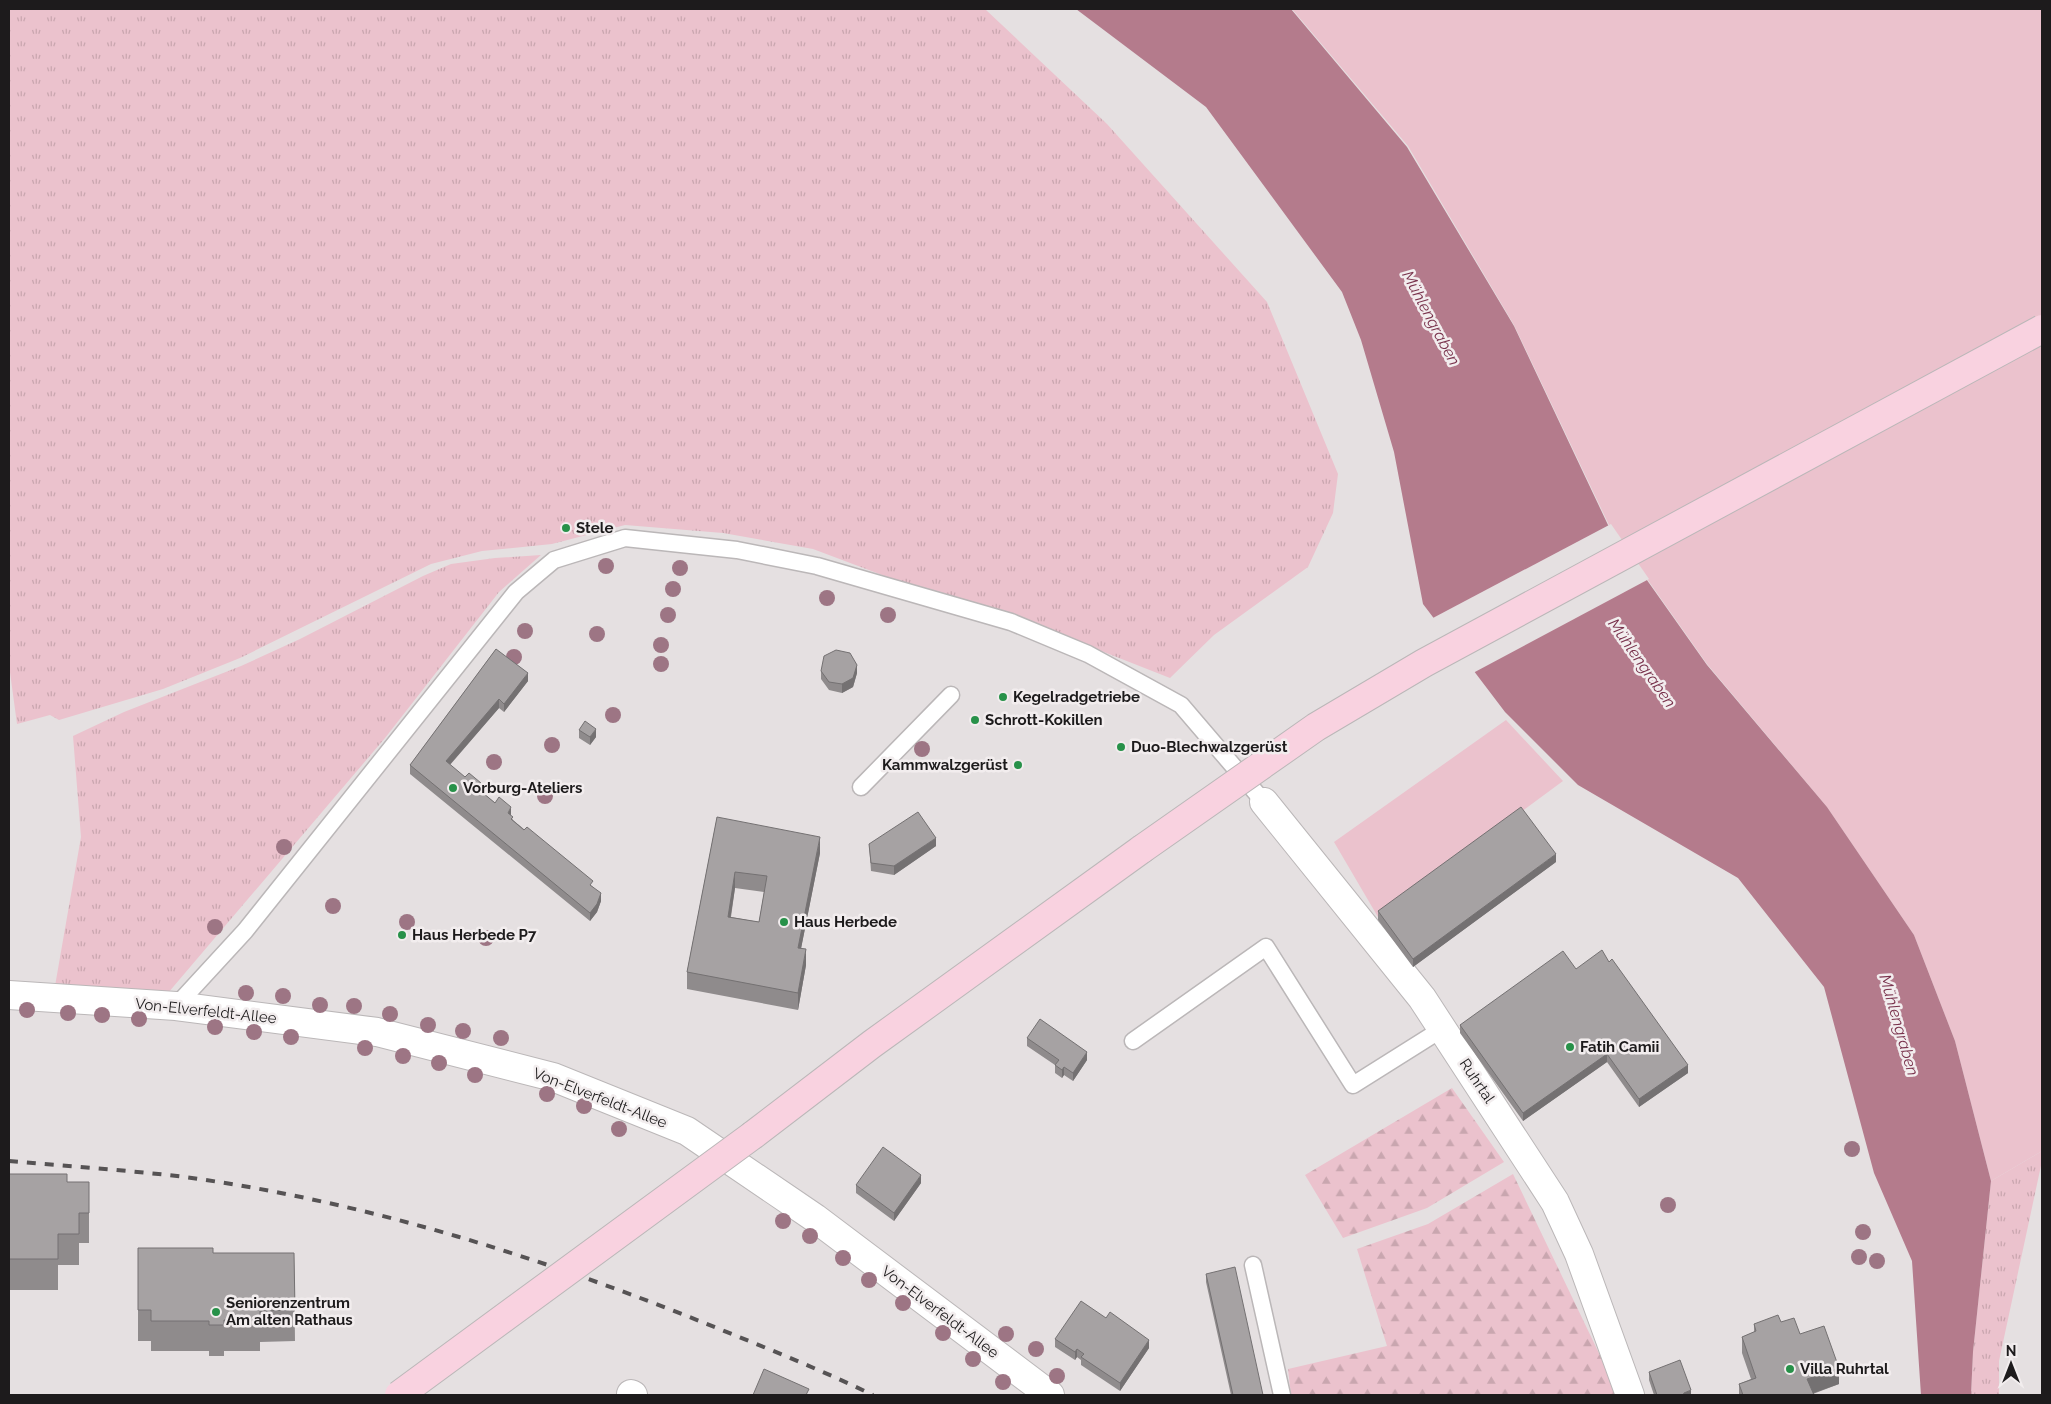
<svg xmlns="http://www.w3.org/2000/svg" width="2051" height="1404" font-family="Raleway,sans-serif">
	<defs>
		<pattern id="grass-tufts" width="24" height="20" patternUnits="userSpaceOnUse" patternTransform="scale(1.25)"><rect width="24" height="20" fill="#ebc2cd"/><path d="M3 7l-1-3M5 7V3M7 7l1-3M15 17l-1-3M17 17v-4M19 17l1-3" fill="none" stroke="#c9a6af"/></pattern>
		<pattern id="forest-firs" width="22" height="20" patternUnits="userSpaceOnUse" patternTransform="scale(1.25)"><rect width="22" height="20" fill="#ebc2cd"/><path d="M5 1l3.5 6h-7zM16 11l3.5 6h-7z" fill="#c9a6af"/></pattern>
	</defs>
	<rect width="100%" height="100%" fill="#e5e0e1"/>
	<path fill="url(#grass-tufts)" d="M9 9H985L1107 124 1267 302 1338 474 1333 513 1308 567 1214 635 1170 678 1015 617 906 584 813 549 723 533 625 525 552 544 482 551 431 564 240 658 163 689 59 720 50 715 17 724 9 665Z
		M541 555 499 592 385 738 168 993 117 988 55 986 81 837 73 736 124 712 241 666 300 639 423 576 451 564 495 558Z
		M2042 1151V1161L1999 1361V1395H1971L1973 1352 1991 1181Z"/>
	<path fill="url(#forest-firs)" d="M1452 1088 1504 1162 1427 1208 1343 1238 1305 1175Z
		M1513 1174 1619 1395H1291L1288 1369 1387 1346 1357 1249 1428 1224Z"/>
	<path fill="#ebc2cd" d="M1292 9H2042V1151L1991 1181 1955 1041 1914 935 1827 807 1707 664 1609 525 1514 325 1408 146Z
		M1506 720 1563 781 1378 917 1334 842Z"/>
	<path fill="#b47b8c" d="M1076 9H1291L1407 147 1514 326 1608 525 1707 665 1827 807 1914 935 1955 1041 1991 1181 1973 1352 1971 1395H1921L1912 1261 1874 1173 1824 987 1738 878 1578 785 1505 712 1423 604 1394 452 1361 340 1342 292 1206 107Z"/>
	<path fill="#e5e0e1" d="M1611 524 1649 579 1473 673 1431 619Z"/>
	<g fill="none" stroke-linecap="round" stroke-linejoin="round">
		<defs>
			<path id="lane" d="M861 787 951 695
				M176 1006 245 931 516 592 554 560 625 538 737 550 817 566 1011 622 1088 654 1181 705 1264 802
				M1133 1041 1266 947 1353 1085 1442 1029
				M1253 1265 1282 1395"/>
			<path id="street" d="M1264 802 1422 998 1555 1202 1579 1254 1630 1395
				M9 995 176 1006 377 1032 553 1077 687 1131 815 1218 1050 1395
				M631 1394 633 1395"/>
			<path id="secondary" d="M753 1135 872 1044 1142 849"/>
		</defs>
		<use href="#lane" stroke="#bbb7b8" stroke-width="19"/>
		<use href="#street" stroke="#bbb7b8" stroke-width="30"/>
		<use href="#secondary" stroke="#bbb7b8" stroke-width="30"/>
		<use href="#lane" stroke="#fff" stroke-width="16"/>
		<use href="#street" stroke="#fff" stroke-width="28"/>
		<use href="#secondary" stroke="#f9d2e0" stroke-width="28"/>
		<path stroke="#565354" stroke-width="4" stroke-dasharray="9 9" stroke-linecap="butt" d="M9 1161C67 1166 126 1170 185 1177 362 1201 537 1256 702 1322 759 1345 817 1368 873 1395"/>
		<defs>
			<path id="secondary-bridge" d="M1142 849 1316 727 1424 663 2042 329
				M399 1395 753 1135"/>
		</defs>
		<use href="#secondary-bridge" stroke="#bbb7b8" stroke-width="30" stroke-linecap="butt"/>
		<use href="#secondary-bridge" stroke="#f9d2e0" stroke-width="28"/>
	</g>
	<g fill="#9d7584">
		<circle cx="606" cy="566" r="8"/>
		<circle cx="680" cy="568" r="8"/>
		<circle cx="673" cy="589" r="8"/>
		<circle cx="827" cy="598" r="8"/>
		<circle cx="668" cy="615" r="8"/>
		<circle cx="888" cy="615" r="8"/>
		<circle cx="525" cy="631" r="8"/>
		<circle cx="597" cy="634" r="8"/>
		<circle cx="661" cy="645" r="8"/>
		<circle cx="514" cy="657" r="8"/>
		<circle cx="661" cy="664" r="8"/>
		<circle cx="613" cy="715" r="8"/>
		<circle cx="552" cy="745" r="8"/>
		<circle cx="922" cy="749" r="8"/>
		<circle cx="494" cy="762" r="8"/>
		<circle cx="545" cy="796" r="8"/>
		<circle cx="284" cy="847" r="8"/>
		<circle cx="333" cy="906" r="8"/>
		<circle cx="407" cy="922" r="8"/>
		<circle cx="215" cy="927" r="8"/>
		<circle cx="486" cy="938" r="8"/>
		<circle cx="246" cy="993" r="8"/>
		<circle cx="283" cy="996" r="8"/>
		<circle cx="320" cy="1005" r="8"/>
		<circle cx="354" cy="1006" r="8"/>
		<circle cx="27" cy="1010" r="8"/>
		<circle cx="68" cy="1013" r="8"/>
		<circle cx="390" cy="1014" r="8"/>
		<circle cx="102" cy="1015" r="8"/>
		<circle cx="139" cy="1019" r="8"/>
		<circle cx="428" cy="1025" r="8"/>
		<circle cx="215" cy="1027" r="8"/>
		<circle cx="463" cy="1031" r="8"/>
		<circle cx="254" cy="1032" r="8"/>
		<circle cx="291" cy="1037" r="8"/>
		<circle cx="501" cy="1038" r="8"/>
		<circle cx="365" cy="1048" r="8"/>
		<circle cx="403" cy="1056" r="8"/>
		<circle cx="439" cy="1063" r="8"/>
		<circle cx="475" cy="1075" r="8"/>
		<circle cx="547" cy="1094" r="8"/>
		<circle cx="584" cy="1106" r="8"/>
		<circle cx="619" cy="1129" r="8"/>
		<circle cx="1852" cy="1149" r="8"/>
		<circle cx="1668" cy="1205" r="8"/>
		<circle cx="783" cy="1221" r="8"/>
		<circle cx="1863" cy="1232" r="8"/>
		<circle cx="810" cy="1236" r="8"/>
		<circle cx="1859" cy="1257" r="8"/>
		<circle cx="843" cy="1258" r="8"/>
		<circle cx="1877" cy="1261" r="8"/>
		<circle cx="869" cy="1280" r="8"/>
		<circle cx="903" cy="1303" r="8"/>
		<circle cx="943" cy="1333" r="8"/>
		<circle cx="1006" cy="1334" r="8"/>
		<circle cx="1036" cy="1349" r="8"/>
		<circle cx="973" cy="1359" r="8"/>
		<circle cx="1057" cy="1376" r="8"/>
		<circle cx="1003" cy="1382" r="8"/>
	</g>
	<path fill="#8f8b8c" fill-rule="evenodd" d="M496 649 528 681 504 712 499 708 450 765 511 816 513 820 593 887 601 901 597 912 590 921 410 774V765Z
		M821 671 857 673 853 687 842 693 829 690 821 679Z
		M579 730 596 737 590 745 579 738Z
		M717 817 820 853 801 948 806 965 798 1010 687 989V972ZM735 888 764 892 759 922 731 917Z
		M869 844 936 846 894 875 871 871Z
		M1556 862 1413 967 1378 920V911Z
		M1576 969 1688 1073 1639 1107 1607 1062 1523 1121 1460 1033V1025Z
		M1027 1038 1087 1060 1073 1081 1064 1075 1062 1078 1055 1073V1065L1027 1046Z
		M9 1174 67 1182H89V1243H79V1265H58V1290H9Z
		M921 1183 894 1221 856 1193V1185Z
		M138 1248 213 1253H294L295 1341 260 1342V1351H224V1356H209V1351H151V1341H138Z
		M1206 1274 1263 1395H1231L1206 1282Z
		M1781 1322 1800 1334 1839 1384 1813 1394 1814 1395H1739V1384L1751 1379 1742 1353V1337L1754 1332V1324Z
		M1055 1339 1149 1348 1120 1391 1081 1365V1360L1077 1357 1075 1360 1055 1347Z
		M1649 1372 1691 1395H1654L1649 1380Z"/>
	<path fill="#747172" d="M857 665V673L853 687 842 693V684Z
		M528 673V681L504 712V704Z
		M499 699V708L446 769V761Z
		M596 729V737L590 745V737Z
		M481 783V791L477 788Z
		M511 807V816L508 813Z
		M820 837V853L798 964V948Z
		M936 838V846L894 875V866Z
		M1556 854V862L1413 967V959Z
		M735 872V888L728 933V917Z
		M601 893V901L597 912 590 921V913Z
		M806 949V965L798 1010V993Z
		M1087 1052V1060L1073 1081V1073Z
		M1607 1054V1062L1523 1121V1113Z
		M1688 1065V1073L1639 1107V1099Z
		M1064 1067V1075L1062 1078V1070Z
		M921 1175V1183L894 1221V1213Z
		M1149 1340V1348L1120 1391V1383Z
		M1077 1349V1357L1075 1360V1352Z
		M1839 1368V1384L1808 1395 1807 1379Z
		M1691 1390V1395H1683L1684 1393Z"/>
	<path fill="#a6a2a3" stroke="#747172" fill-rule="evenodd" d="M496 649 528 673 504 704 499 699 446 761 465 777 469 773 481 783 477 788 495 803 499 797 511 807 508 813 513 817 511 819 524 830 527 827 593 881 590 885 601 893 597 904 590 913 410 765Z
		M836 650 850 653 857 665 853 678 842 684 829 682 821 671 824 656Z
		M585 721 596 729 590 737 579 730Z
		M1521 807 1556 854 1413 959 1378 911Z
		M918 812 936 838 894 866 871 863 869 844Z
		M717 817 820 837 798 948 806 949 798 993 687 972ZM735 872 767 876 759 922 728 917Z
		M1602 950 1609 962 1612 959 1688 1065 1639 1099 1607 1054 1523 1113 1460 1025 1563 951 1576 969Z
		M1040 1019 1087 1052 1073 1073 1064 1067 1062 1070 1055 1065 1059 1060 1027 1038Z
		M883 1147 921 1175 894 1213 856 1185Z
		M9 1174H67V1182H89V1213H79V1234H58V1259H9Z
		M138 1248H213V1253H294L295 1310 260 1311V1320H224V1325H209V1321H151V1310H138Z
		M1235 1267 1263 1395H1233L1206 1274Z
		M1081 1301 1106 1318 1110 1312 1149 1340 1120 1383 1081 1357 1084 1354 1077 1349 1075 1352 1055 1339Z
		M1778 1315 1781 1322 1794 1318 1800 1334 1824 1326 1839 1368 1807 1379 1814 1395H1743L1739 1384 1756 1378 1742 1337 1756 1331 1754 1324Z
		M1680 1360 1691 1390 1684 1393 1683 1395H1657L1649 1372Z
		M764 1369 809 1389 806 1395H753Z"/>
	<g fill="#279149" stroke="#f2edee" stroke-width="2">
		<circle cx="566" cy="528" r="5"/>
		<circle cx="1003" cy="697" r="5"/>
		<circle cx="975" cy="720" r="5"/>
		<circle cx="1121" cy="747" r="5"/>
		<circle cx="1018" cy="765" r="5"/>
		<circle cx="453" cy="788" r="5"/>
		<circle cx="784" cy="922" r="5"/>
		<circle cx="402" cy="935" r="5"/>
		<circle cx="1570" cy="1047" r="5"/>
		<circle cx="216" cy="1312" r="5"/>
		<circle cx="1790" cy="1369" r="5"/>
	</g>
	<g text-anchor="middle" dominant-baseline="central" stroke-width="5" stroke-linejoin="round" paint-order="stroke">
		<g font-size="15" font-weight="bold" fill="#1d1b1c" stroke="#f2edee" text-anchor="start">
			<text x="576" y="528">Stele</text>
			<text x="1013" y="697">Kegelradgetriebe</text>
			<text x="985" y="720">Schrott-Kokillen</text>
			<text x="1131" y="747">Duo-Blechwalzgerüst</text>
			<text x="1008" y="765" text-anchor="end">Kammwalzgerüst</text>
			<text x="463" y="788">Vorburg-Ateliers</text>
			<text x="794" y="922">Haus Herbede</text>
			<text x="412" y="935">Haus Herbede P7</text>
			<text x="1580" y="1047">Fatih Camii</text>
			<text x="226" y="1303">Seniorenzentrum<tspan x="226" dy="17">Am alten Rathaus</tspan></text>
			<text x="1800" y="1369">Villa Ruhrtal</text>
		</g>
		<g font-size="15" fill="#1d1b1c" stroke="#f2edee">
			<text transform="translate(206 1011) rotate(6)">Von-Elverfeldt-Allee</text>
			<text transform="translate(1477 1081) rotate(56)">Ruhrtal</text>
			<text transform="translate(600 1098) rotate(21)">Von-Elverfeldt-Allee</text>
			<text transform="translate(940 1312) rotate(37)">Von-Elverfeldt-Allee</text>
		</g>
		<g font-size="16" font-style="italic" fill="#79324c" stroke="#f2edee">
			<text transform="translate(1431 318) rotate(62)">Mühlengraben</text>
			<text transform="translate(1642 663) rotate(55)">Mühlengraben</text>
			<text transform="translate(1899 1025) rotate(74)">Mühlengraben</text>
		</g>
	</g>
	<rect width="2051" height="1404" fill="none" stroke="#1d1b1c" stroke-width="20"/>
	<g transform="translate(2011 1364)" stroke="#f2edee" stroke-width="4" paint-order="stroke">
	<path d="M0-4L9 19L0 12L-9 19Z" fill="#1d1b1c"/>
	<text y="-8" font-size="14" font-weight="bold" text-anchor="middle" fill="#1d1b1c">N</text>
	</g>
</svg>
